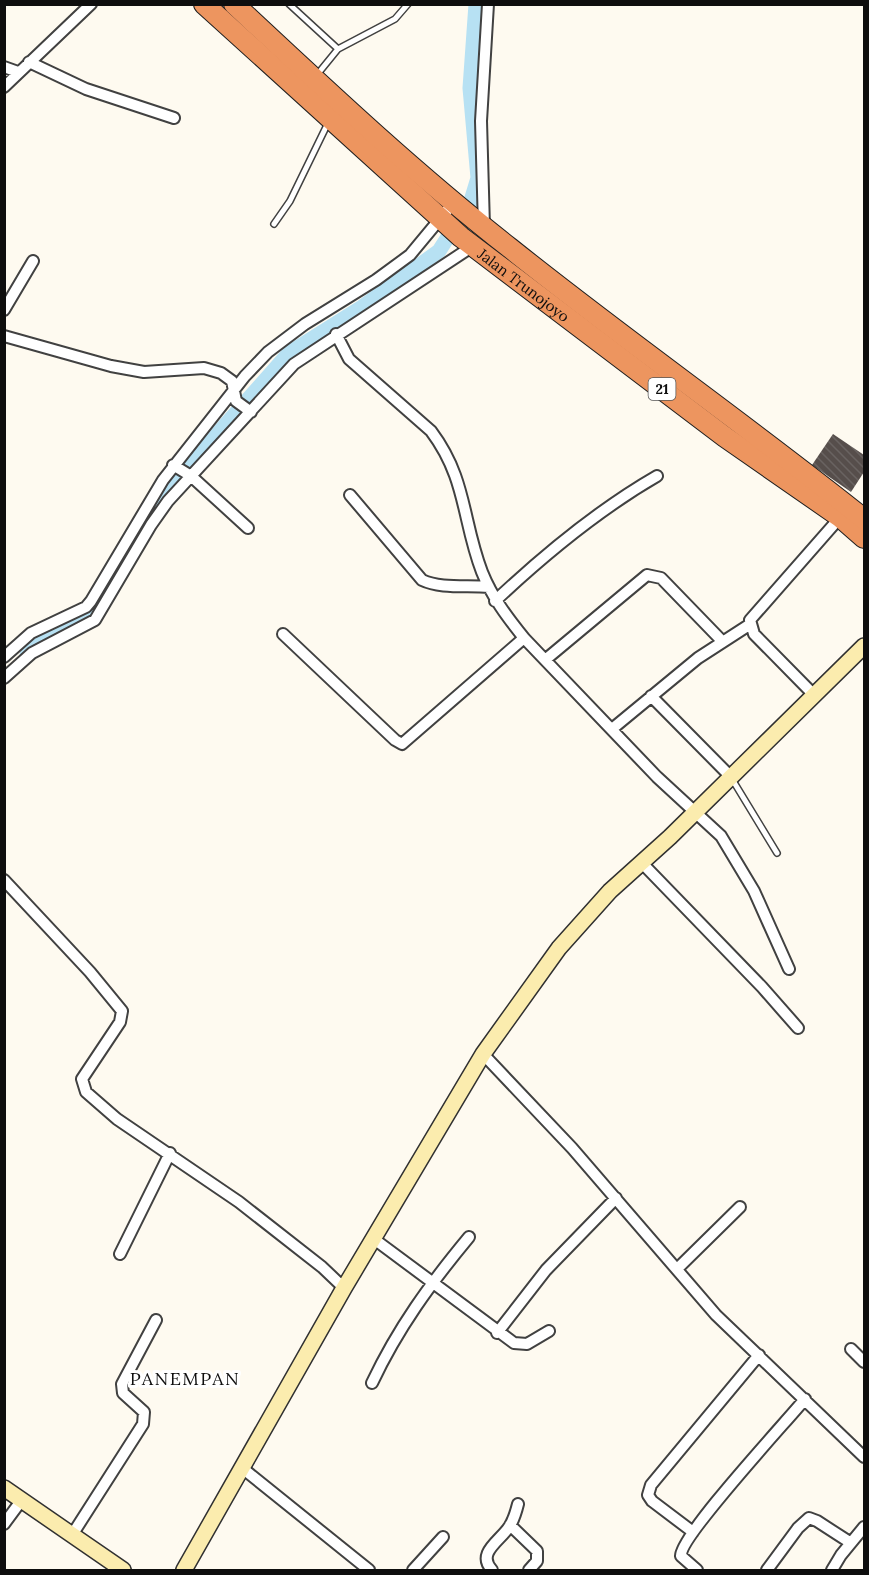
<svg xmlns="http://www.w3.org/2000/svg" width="869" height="1575" font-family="Lora,serif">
	<defs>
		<pattern id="building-back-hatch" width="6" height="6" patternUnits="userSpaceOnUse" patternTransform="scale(1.5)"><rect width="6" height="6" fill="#564e4b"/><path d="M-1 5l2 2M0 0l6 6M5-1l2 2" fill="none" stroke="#696361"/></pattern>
	</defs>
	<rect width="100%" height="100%" fill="#fefaf0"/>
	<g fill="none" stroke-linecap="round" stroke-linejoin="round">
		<path stroke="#b7e1f3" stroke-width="15" d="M143 530 163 495 289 353 362 307 439 251 471 201 478 178 470 88 476 4
			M27 655C34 648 43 637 52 632 77 618 88 626 106 595"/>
	</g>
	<path fill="url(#building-back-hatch)" d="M833 434 864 455V472L851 492 812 465Z"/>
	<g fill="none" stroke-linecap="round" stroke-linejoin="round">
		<defs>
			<path id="lane" d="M289 4 338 49
				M316 76 338 49 395 19 408 4
				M274 224 290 201 328 123
				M732 779 777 853"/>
			<path id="street" d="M29 62 86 89 174 118
				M4 67 18 72
				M4 87 91 4
				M484 227 481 121 488 4
				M4 310 33 261
				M336 334 349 359 431 431C467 479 462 520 482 572 492 597 507 617 524 638
				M4 336 111 366 144 372 204 368 221 373 232 381 236 401 251 412
				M173 465 191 476 248 528
				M350 495 422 580C441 589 467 585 489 587
				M495 601C545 554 598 510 657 476
				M283 634 395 740 402 744 524 638 657 777 721 836 754 891 789 969
				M4 657 31 633 86 607 91 601 163 480 245 376 268 352 305 324 376 280 410 255 454 202
				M545 660 647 575 661 578 723 642
				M4 678 32 653 95 620 151 525 168 501 294 364 473 246
				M651 696 731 777
				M815 696 754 634 750 620 843 514
				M612 729 698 658 749 625
				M641 862 762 987 798 1028
				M4 880 90 972 122 1011 120 1022 82 1079 86 1092 117 1119 239 1202 322 1267 344 1288
				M483 1054 572 1148 716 1315 864 1457
				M374 1239 514 1343 527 1344 549 1331
				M120 1254 170 1153
				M677 1269 740 1207
				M497 1333 546 1270 616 1198
				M851 1349 864 1362
				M372 1383C398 1328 430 1284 469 1237
				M241 1467 369 1570
				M4 1524 21 1501
				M510 1525 537 1551V1561L529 1570
				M693 1532 652 1501 648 1495 651 1485 759 1355
				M72 1535 143 1424 144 1412 123 1393 122 1384 156 1320
				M413 1570 443 1537
				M492 1570C476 1553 500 1541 509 1527 514 1520 516 1512 518 1504
				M697 1570 681 1556C679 1537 787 1421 805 1399
				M767 1570 798 1528 809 1518 817 1521 851 1543
				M832 1570 841 1555 864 1527"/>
			<path id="secondary" d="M4 1488 123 1570
				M184 1570 344 1288 483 1054 559 948 610 891 670 837 864 646"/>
			<g id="highway">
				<path id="s1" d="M204 4 461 237 725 437 840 517 864 538"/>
				<path d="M234 4C324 88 413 172 510 248 626 341 748 426 864 519"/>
			</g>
		</defs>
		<use href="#lane" stroke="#414141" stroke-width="8"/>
		<use href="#street" stroke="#414141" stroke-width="14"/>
		<use href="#secondary" stroke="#303030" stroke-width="18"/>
		<use href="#highway" stroke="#1f1f1f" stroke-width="22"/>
		<use href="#lane" stroke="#fff" stroke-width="5"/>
		<use href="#street" stroke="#fff" stroke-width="10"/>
		<use href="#secondary" stroke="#fbecae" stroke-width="15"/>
		<use href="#highway" stroke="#ed955f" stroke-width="20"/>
	</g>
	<g text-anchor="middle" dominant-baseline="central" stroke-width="6" stroke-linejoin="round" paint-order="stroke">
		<rect fill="#fff" stroke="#565656" stroke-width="1.5" x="648.5" y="378" width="27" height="22" rx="4.5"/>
		<g font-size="14" font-weight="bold" fill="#0e0e0e">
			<text x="662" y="389">21</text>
		</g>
		<g font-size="15" fill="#0e0e0e" stroke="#fff">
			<text stroke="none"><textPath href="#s1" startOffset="426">Jalan Trunojoyo</textPath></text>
		</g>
		<g font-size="18" letter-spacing="1.5" fill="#0e0e0e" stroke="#fff">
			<text x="185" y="1378">PANEMPAN</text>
		</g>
	</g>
	<rect width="869" height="1575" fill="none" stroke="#0e0e0e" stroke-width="12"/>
</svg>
